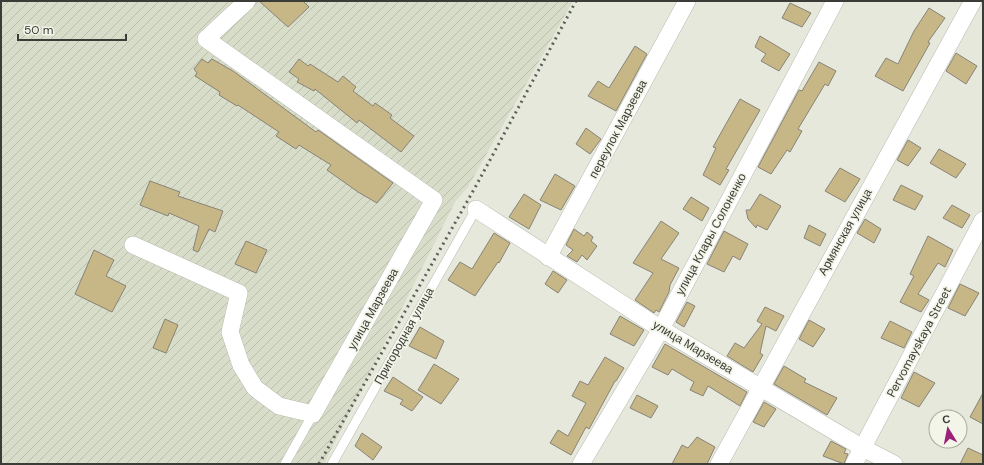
<svg xmlns="http://www.w3.org/2000/svg" width="984" height="465" font-family="'DM Sans',sans-serif">
	<defs>
		<pattern id="industrial-furrows" width="10" height="10" patternUnits="userSpaceOnUse"><rect width="10" height="10" fill="#d8ddc9"/><path d="M-1 1l2-2M0 10L10 0M9 11l2-2" fill="none" stroke="#babfad"/></pattern>
	</defs>
	<rect width="100%" height="100%" fill="#e5e8db"/>
	<path fill="url(#industrial-furrows)" d="M1 1H573L468 187 455 202 324 464H1Z"/>
	<path fill="#c7b686" stroke="#888378" d="M259 1H303L309 7 288 27Z
		M790 3 811 13 802 27 782 18Z
		M929 8 945 18 928 42 930 43 903 91 875 76 886 58 898 64 914 31Z
		M760 36 790 54 779 71 761 61 766 54 755 47Z
		M635 46 647 54 616 111 588 96 598 81 609 88Z
		M956 53 977 66 966 84 946 71Z
		M202 59 208 63 212 59 233 71 316 132 318 130 393 183 377 203 358 192 327 170 331 165 299 145 296 149 276 136 279 132 238 105 237 106 219 95 220 92 195 76 197 73 194 69Z
		M299 59 308 66 310 64 338 82 343 76 356 87 353 91 373 106 375 103 392 115 390 118 414 136 401 152 359 120 357 123 315 89 314 91 297 82 299 79 289 72Z
		M819 62 836 71 828 86 825 84 798 129 802 131 790 152 787 150 771 174 758 167 799 90 802 91Z
		M740 99 760 110 726 169 729 170 720 185 703 175 716 148 713 147Z
		M586 128 601 139 590 154 576 144Z
		M908 140 921 148 908 166 897 160Z
		M939 149 966 164 956 178 930 163Z
		M840 168 860 179 845 202 825 191Z
		M555 174 575 186 561 210 540 200Z
		M150 181 180 192 178 196 223 211 215 232 209 229 198 252 193 250 199 226 169 213 168 216 140 205Z
		M901 185 923 196 915 210 893 200Z
		M524 194 541 205 529 229 509 217Z
		M760 194 781 206 767 230 757 225 756 228 748 219 746 210H750Z
		M691 197 709 208 702 221 683 209Z
		M952 205 970 215 962 228 943 218Z
		M865 219 881 229 874 243 857 233Z
		M661 221 679 233 661 259 679 268 670 285 669 292 659 312 656 310 654 313 635 300 653 273 633 263Z
		M809 225 826 234 820 246 804 238Z
		M574 229 584 236 587 232 593 237 591 241 597 246 587 260 582 255 577 262 567 256 573 250 566 245Z
		M724 231 748 244 740 260 733 256 724 272 707 264Z
		M494 233 510 243 499 263 498 262 475 296 448 280 460 262 472 269Z
		M928 236 953 250 945 267 938 263 918 294 929 300 921 312 900 302 914 276 910 274Z
		M246 241 267 250 256 273 235 264Z
		M94 250 114 260 106 276 126 286 112 312 75 294Z
		M553 271 567 280 558 293 545 284Z
		M960 284 979 293 965 316 948 308Z
		M687 302 695 306 684 327 676 322Z
		M765 307 784 316 776 331 766 326 760 353 763 355 753 372 727 356 735 343 744 348 762 324 757 321Z
		M620 316 644 330 634 346 610 334Z
		M165 319 178 325 166 353 153 348Z
		M809 320 825 329 813 347 799 339Z
		M890 321 912 332 904 348 881 338Z
		M420 327 444 341 436 359 409 346Z
		M665 344 747 392 740 406 708 386 703 396 690 390 694 382 672 369 668 375 652 367Z
		M605 357 624 368 616 381H615L589 429 586 427 571 455 550 443 558 430 568 436 586 403 572 396 580 381 588 385Z
		M434 364 459 379 441 404 418 390Z
		M784 366 806 379 804 382 837 398 827 415 774 384Z
		M914 372 935 383 919 407 901 398Z
		M393 377 423 397 412 411 400 404 403 400 384 391Z
		M983 393V424L970 417Z
		M637 395 658 406 651 418 630 408Z
		M764 402 776 409 764 427 753 422Z
		M362 433 382 447 373 460 355 446Z
		M697 437 715 447 707 464H672L682 445 688 448Z
		M831 441 846 449 844 453 848 454 844 464 823 456Z
		M968 448 983 455V464H960Z"/>
	<g fill="none" stroke-linecap="round" stroke-linejoin="round">
		<defs>
			<path id="service" d="M285 464 313 414
				M332 464 476 209"/>
			<path id="minor" d="M476 209 661 329 863 448 894 464
				M133 245 239 293 230 332 241 365 255 388 279 406 313 414 434 200 206 39 247 1
				M548 257 687 1
				M581 464 661 329 835 1
				M719 464 973 1
				M854 464 983 220"/>
		</defs>
		<use href="#service" stroke="#b8bbaf" stroke-width="10"/>
		<use href="#minor" stroke="#b8bbaf" stroke-width="18"/>
		<use href="#service" stroke="#fff" stroke-width="9"/>
		<use href="#minor" stroke="#fff" stroke-width="17"/>
		<path stroke="#5e5f59" stroke-width="3" stroke-dasharray="2 4" stroke-linecap="butt" d="M319 464 477 184 576 1"/>
	</g>
	<g text-anchor="middle" dominant-baseline="central" stroke-width="3.5" stroke-linejoin="round" paint-order="stroke">
		<g font-size="12" fill="#3b3c37" stroke="#f2f5e8">
			<text transform="translate(618 129) rotate(-62)">переулок Марзеева</text>
			<text transform="translate(845 232) rotate(-61)">Армянская улица</text>
			<text transform="translate(711 234) rotate(-62)">улица Клары Солоненко</text>
			<text transform="translate(373 309) rotate(-61)">улица Марзеева</text>
			<text transform="translate(404 336) rotate(-61)">Пригородная улица</text>
			<text transform="translate(919 342) rotate(-62)">Pervomayskaya Street</text>
			<text transform="translate(693 347) rotate(31)">улица Марзеева</text>
		</g>
	</g>
	<rect width="984" height="465" fill="none" stroke="#3b3c37" stroke-width="4"/>
	<g transform="translate(948 429) rotate(350)"><circle r="19" fill="#f2f5e8" stroke="#a9aba1"/>
	<path d="M0-3L7 15L0 10L-7 15Z" fill="#9a2079"/>
	<text y="-6" font-size="11" font-weight="bold" text-anchor="middle" fill="#3b3c37">С</text>
	</g>
	<path d="M18 34v6h108v-6" fill="none" stroke="#3b3c37" stroke-width="2"/>
	<text x="24" y="34" font-size="12" fill="#3b3c37" stroke="#f2f5e8" stroke-width="3" paint-order="stroke">50 m</text>
</svg>
